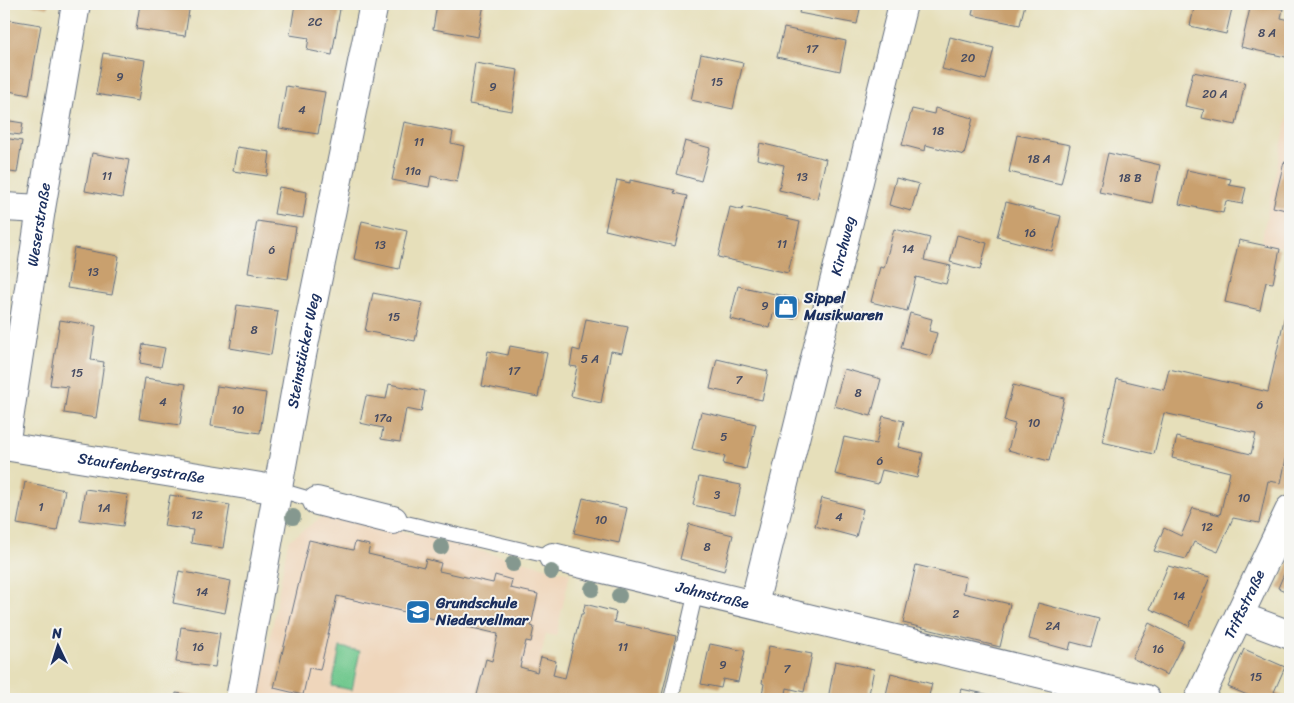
<svg xmlns="http://www.w3.org/2000/svg" width="1294" height="703" font-family="Sriracha,sans-serif">
	<rect width="100%" height="100%" fill="#f6f6f2"/>
	<filter id="ink" filterUnits="userSpaceOnUse"><feTurbulence type="fractalNoise" baseFrequency=".02" numOctaves="2"/><feDisplacementMap in="SourceGraphic" scale="10" xChannelSelector="R" yChannelSelector="G"/><feConvolveMatrix kernelMatrix="1 2 1 2 8 2 1 2 1" color-interpolation-filters="sRGB"/></filter>
	<filter id="wash" filterUnits="userSpaceOnUse"><feTurbulence type="fractalNoise" baseFrequency=".0096" numOctaves="4" result="noise"/><feDisplacementMap in="SourceGraphic" scale="20" xChannelSelector="R" yChannelSelector="G"/><feGaussianBlur stdDeviation="1.12" result="paint"/><feColorMatrix in="noise" values="0 0 0 0 0 0 0 0 0 0 0 0 0 0 0 0 0 1.4 0 .05"/><feComposite in="paint" operator="in"/></filter>
	<g filter="url(#wash)">
		<rect width="100%" height="100%" fill="#e6dfba"/>
		<path fill="#efd6bb" d="M1290 105V249L1261 243Z
			M327 513 570 573 556 636 546 634 537 672 486 659 476 699H259L288 541Z"/>
		<path fill="#71c88e" stroke="#467c76" d="M340 647 360 651 352 690 332 686Z"/>
		<g id="blocks">
			<path fill="#c9a06e" d="M28 4H48L47 8Z
				M140 4H190L185 36 136 29Z
				M295 4H307L340 9 332 55 307 50 309 38 290 35Z
				M437 4H484L478 37 433 29Z
				M801 4H861L857 24 799 13Z
				M974 4H1025L1020 25 972 15Z
				M1195 4H1233L1226 34 1190 26Z
				M1251 4H1262L1283 9 1281 18 1290 20V58L1241 47Z
				M4 19 41 25 29 95 4 90Z
				M784 28 846 41 840 71 777 57Z
				M950 37 994 48 986 80 942 69Z
				M103 53 145 60 138 101 96 94Z
				M701 54 743 63 733 109 691 100Z
				M475 63 518 70 512 111 469 104Z
				M1193 72 1245 82 1236 125 1202 118 1204 110 1185 106Z
				M286 86 325 92 318 134 279 128Z
				M935 108 973 118 964 155 926 145 925 151 902 145 912 109 934 114Z
				M4 120 23 123 21 135 4 133Z
				M404 122 453 132 451 143 464 146 457 182 431 176 429 187 392 180Z
				M1017 135 1070 145 1061 184 1009 172Z
				M4 138 22 141 17 173 4 171Z
				M685 141 710 148 701 181 676 174Z
				M760 143 826 159 817 199 779 190 784 165 757 159Z
				M237 147 270 152 267 176 233 171Z
				M92 153 129 160 122 198 85 191Z
				M1108 153 1160 165 1152 203 1099 192Z
				M1284 162 1290 164V211L1273 207Z
				M1187 170 1231 179 1229 185 1246 188 1242 204 1226 201 1223 213 1179 204Z
				M896 178 919 184 911 211 889 205Z
				M617 180 630 183V180L675 190 674 193 687 196 675 246 605 230Z
				M279 187 307 192 303 218 274 214Z
				M1006 202 1061 216 1052 251 997 237Z
				M730 207 742 210 743 207 788 217 787 219 800 222 788 273 718 257Z
				M257 221 296 227 288 279 248 273Z
				M362 221 407 231 399 269 354 259Z
				M894 229 930 238 924 260 951 266 946 284 916 277 907 311 871 302 880 267 884 268Z
				M957 235 987 243 980 270 950 262Z
				M1239 240 1280 249 1273 283 1266 282 1260 310 1225 302Z
				M4 245 7 246 5 262H4Z
				M74 248 119 256 112 295 67 288Z
				M738 286 798 299 794 319 773 314 770 328 730 319Z
				M373 293 423 303 415 341 365 331Z
				M1289 297 1290 440 1281 483 1268 481 1259 523 1233 518 1218 552 1194 542 1186 559 1154 551 1164 528 1181 536 1193 508 1220 515 1230 472 1172 458 1177 437 1251 454 1256 434 1164 413 1154 454 1102 442 1117 379 1164 390 1169 369 1268 392Z
				M237 305 278 311 271 355 230 348Z
				M910 313 932 319 929 331 937 333 931 356 901 348Z
				M586 319 628 327 622 353 611 351 601 403 571 396 577 367 570 366 573 349 580 351Z
				M60 320 96 326 91 360 104 362 96 418 64 413 68 387 50 385Z
				M143 344 165 348 161 367 140 363Z
				M510 346 547 353 538 397 482 386 488 351 508 355Z
				M717 359 768 371 762 400 710 389Z
				M844 369 881 379 871 416 834 406Z
				M145 378 186 384 180 425 139 419Z
				M389 384 425 391 421 412 406 409 400 442 381 439 383 428 360 423 366 396 386 399Z
				M1013 385 1064 398 1049 461 1008 450 1015 424 1004 421Z
				M217 386 266 393 260 433 211 426Z
				M701 412 756 424 746 469 723 464 725 456 692 449Z
				M883 416 904 421 898 447 923 453 917 478 882 470 878 484 835 474 844 437 876 444Z
				M699 477 741 485 735 514 693 505Z
				M25 482 65 490 57 531 17 524Z
				M85 489 128 495 123 526 80 520Z
				M170 495 230 505 223 548 191 543 193 530 164 526Z
				M583 498 627 508 619 543 574 533Z
				M822 498 863 509 856 537 815 526Z
				M689 524 733 535 724 571 680 559Z
				M309 540 353 550 355 542 370 545 368 554 424 567 426 559 441 563 439 571 493 583 495 575 512 580 510 588 538 594 531 626 534 627 531 642 526 641 520 667 537 672 541 657 556 661 553 675 565 678 581 614H583L585 604 616 612 614 622 676 636 661 699H476L486 659 492 661 498 634 337 596 320 670 309 668 303 695 274 688Z
				M1290 560V593L1278 588Z
				M916 565 966 577 963 593 1010 604 1000 647 903 623Z
				M1168 566 1210 577 1189 626 1150 609Z
				M179 571 231 581 225 613 173 603Z
				M1038 603 1099 619 1091 647 1071 642 1069 650 1029 639Z
				M1149 623 1184 641 1167 675 1132 658Z
				M181 627 220 633 215 667 176 662Z
				M710 644 745 651 738 682 723 679 721 688 701 684Z
				M769 646 812 654 804 692 787 688 785 699H761L764 684 762 683Z
				M1244 649 1285 667 1274 692 1290 699H1257L1228 687Z
				M835 661 874 669 868 699H828Z
				M891 673 932 684 928 699H885Z
				M961 689 1005 698V699H958Z
				M176 693 205 698V699H175Z"/>
		</g>
	</g>
	<g filter="url(#ink)">
		<use href="#blocks" fill-opacity="0" stroke="#626d7e" stroke-width="1"/>
		<g fill="none" stroke-linecap="round" stroke-linejoin="round">
			<defs>
				<path id="lane" d="M279 490 317 501
					M393 520 553 557
					M671 699 696 591"/>
				<g id="street">
					<path d="M4 207 41 209"/>
					<path id="s1" d="M4 446 279 490"/>
					<path id="s2" d="M5 446 41 209 76 4"/>
					<path d="M317 501 393 520"/>
					<path id="s3" d="M553 557 1146 699"/>
					<path id="s4" d="M754 604 903 4"/>
					<path d="M1239 616 1290 635"/>
					<path id="s5" d="M240 699 301 360 374 4"/>
					<path id="s6" d="M1199 699 1290 509"/>
				</g>
			</defs>
			<use href="#lane" stroke="#626d7e" stroke-width="16"/>
			<use href="#street" stroke="#626d7e" stroke-width="30"/>
			<use href="#lane" stroke="#fff" stroke-width="14"/>
			<use href="#street" stroke="#fff" stroke-width="28"/>
		</g>
		<g fill="#85988f">
			<circle cx="293" cy="517" r="8"/>
			<circle cx="441" cy="547" r="8"/>
			<circle cx="513" cy="564" r="8"/>
			<circle cx="551" cy="572" r="8"/>
			<circle cx="592" cy="589" r="8"/>
			<circle cx="619" cy="596" r="8"/>
		</g>
	</g>
	<defs>
		<symbol id="shop-square" viewBox="-11 -11 22 22"><rect x="-9" y="-9" width="18" height="18" rx="4" fill="#1f6fb2" stroke="#f6f6f2"/><path d="M-5-2.5h2.3a2.7 3.5 0 0 1 5.4 0H5L5.5 6h-11ZM-1.5-2.5h3a1.5 2.3 0 0 0-3 0Z" fill="#fff"/></symbol>
		<symbol id="school-square" viewBox="-11 -11 22 22"><rect x="-9" y="-9" width="18" height="18" rx="4" fill="#1f6fb2" stroke="#f6f6f2"/><path d="M0-5L7-2L0 1L-7-2ZM-4 1L0 2.5L4 1V4Q0 6-4 4Z" fill="#fff"/></symbol>
	</defs>
	<g fill-rule="evenodd">
		<use href="#shop-square" x="772" y="293" width="28" height="28"/>
		<use href="#school-square" x="404" y="598" width="28" height="28"/>
	</g>
	<g text-anchor="middle" dominant-baseline="central" stroke-width="4" stroke-linejoin="round" paint-order="stroke">
		<g font-size="12" fill="#464b62">
			<text x="315" y="22">2C</text>
			<text x="1267" y="33">8 A</text>
			<text x="812" y="49">17</text>
			<text x="968" y="58">20</text>
			<text x="120" y="77">9</text>
			<text x="717" y="82">15</text>
			<text x="493" y="87">9</text>
			<text x="1215" y="94">20 A</text>
			<text x="302" y="110">4</text>
			<text x="938" y="131">18</text>
			<text x="419" y="142">11</text>
			<text x="1039" y="159">18 A</text>
			<text x="413" y="171">11a</text>
			<text x="107" y="176">11</text>
			<text x="802" y="177">13</text>
			<text x="1130" y="178">18 B</text>
			<text x="1030" y="233">16</text>
			<text x="782" y="244">11</text>
			<text x="380" y="245">13</text>
			<text x="908" y="249">14</text>
			<text x="272" y="250">6</text>
			<text x="93" y="272">13</text>
			<text x="765" y="306">9</text>
			<text x="394" y="317">15</text>
			<text x="254" y="330">8</text>
			<text x="590" y="359">5 A</text>
			<text x="514" y="371">17</text>
			<text x="77" y="373">15</text>
			<text x="739" y="380">7</text>
			<text x="858" y="393">8</text>
			<text x="163" y="402">4</text>
			<text x="1260" y="405">6</text>
			<text x="238" y="410">10</text>
			<text x="383" y="418">17a</text>
			<text x="1034" y="423">10</text>
			<text x="724" y="437">5</text>
			<text x="880" y="461">6</text>
			<text x="717" y="495">3</text>
			<text x="1244" y="498">10</text>
			<text x="41" y="507">1</text>
			<text x="104" y="508">1A</text>
			<text x="197" y="515">12</text>
			<text x="839" y="517">4</text>
			<text x="601" y="520">10</text>
			<text x="1207" y="527">12</text>
			<text x="707" y="547">8</text>
			<text x="202" y="592">14</text>
			<text x="1179" y="596">14</text>
			<text x="956" y="614">2</text>
			<text x="1053" y="626">2A</text>
			<text x="198" y="647">16</text>
			<text x="623" y="647">11</text>
			<text x="1158" y="649">16</text>
			<text x="723" y="665">9</text>
			<text x="787" y="669">7</text>
			<text x="1256" y="677">15</text>
		</g>
		<g font-size="15" fill="#1b2f5e" stroke="#f6f6f2">
			<text stroke="none"><textPath href="#s2" startOffset="224">Weserstraße</textPath></text>
			<text stroke="none"><textPath href="#s4" startOffset="369">Kirchweg</textPath></text>
			<text stroke="none"><textPath href="#s5" startOffset="354">Steinstücker Weg</textPath></text>
			<text stroke="none"><textPath href="#s1" startOffset="139">Staufenbergstraße</textPath></text>
			<text stroke="none"><textPath href="#s3" startOffset="164">Jahnstraße</textPath></text>
			<text stroke="none"><textPath href="#s6" startOffset="105">Triftstraße</textPath></text>
		</g>
		<g font-size="15" font-weight="bold" fill="#1b2f5e" stroke="#f6f6f2" text-anchor="start">
			<text x="804" y="298">Sippel<tspan x="804" dy="17">Musikwaren</tspan></text>
			<text x="436" y="603">Grundschule<tspan x="436" dy="17">Niedervellmar</tspan></text>
		</g>
	</g>
	<rect width="1294" height="703" fill="none" stroke="#f6f6f2" stroke-width="20"/>
	<g transform="translate(58 646) rotate(356)" stroke="#f6f6f2" stroke-width="4" paint-order="stroke">
	<path d="M0-4L9 19L0 12L-9 19Z" fill="#1b2f5e"/>
	<text y="-8" font-size="14" font-weight="bold" text-anchor="middle" fill="#1b2f5e">N</text>
	</g>
</svg>
